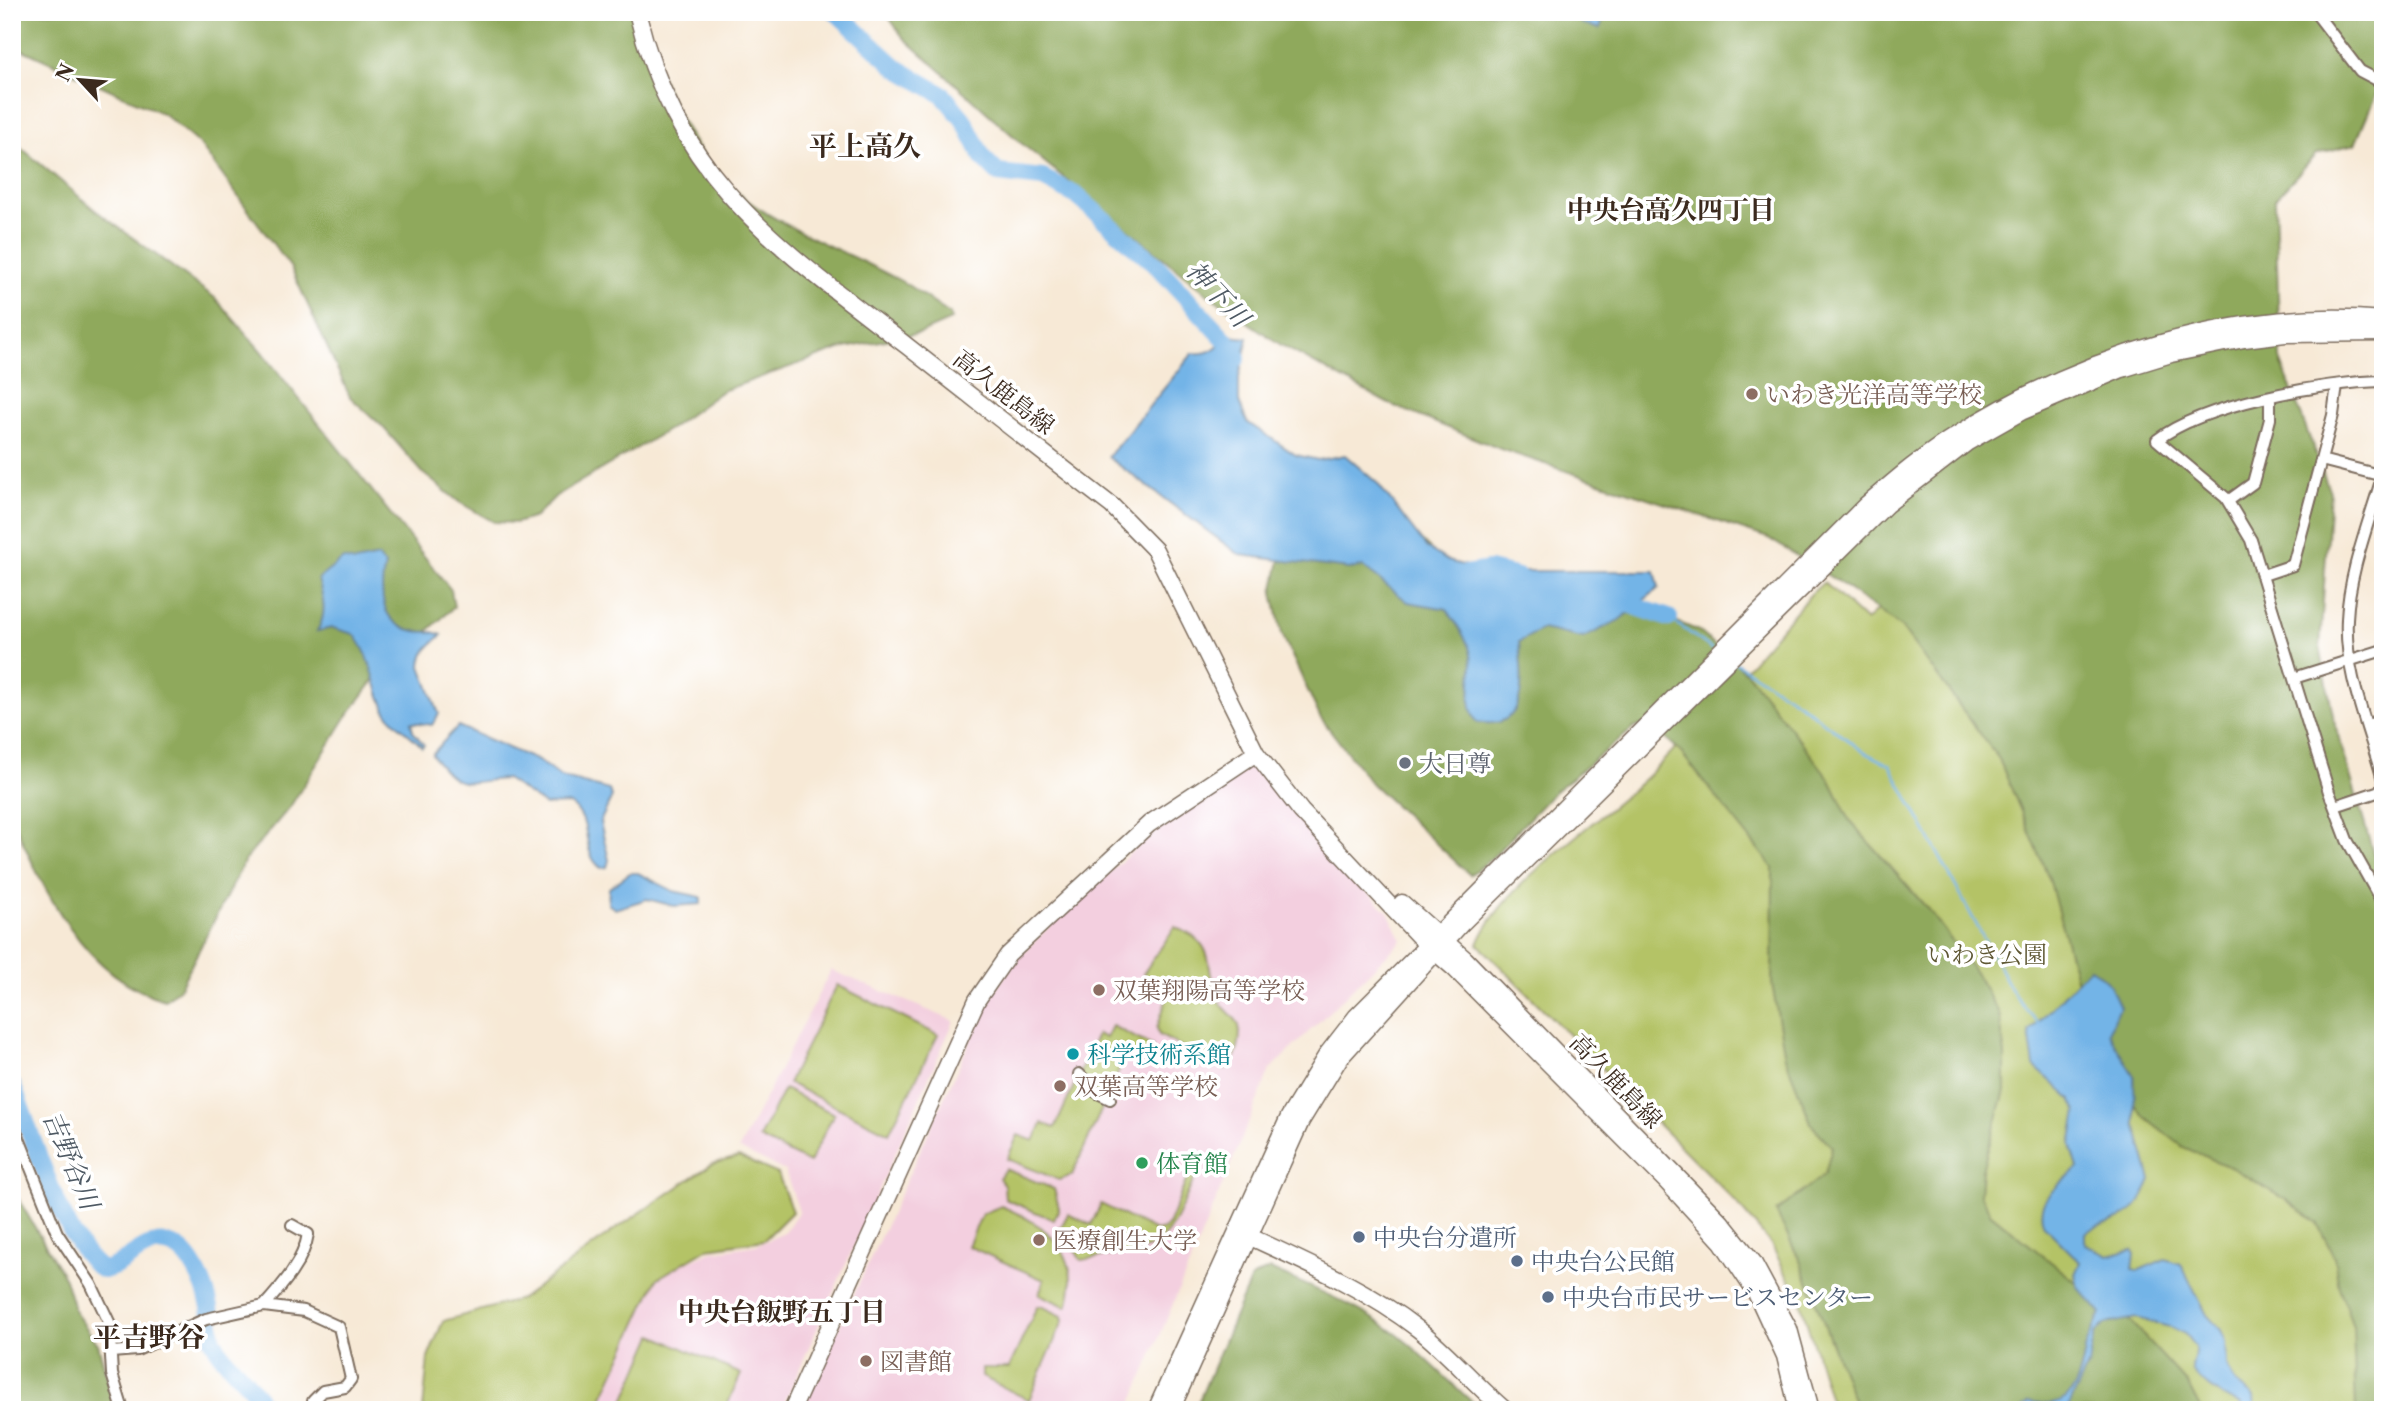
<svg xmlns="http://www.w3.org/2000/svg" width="2395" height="1422" font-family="'Libre Caslon Text','Noto Serif JP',serif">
	<rect width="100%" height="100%" fill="#fff"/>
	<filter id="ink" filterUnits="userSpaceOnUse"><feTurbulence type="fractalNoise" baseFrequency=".0143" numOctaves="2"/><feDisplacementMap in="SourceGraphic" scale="14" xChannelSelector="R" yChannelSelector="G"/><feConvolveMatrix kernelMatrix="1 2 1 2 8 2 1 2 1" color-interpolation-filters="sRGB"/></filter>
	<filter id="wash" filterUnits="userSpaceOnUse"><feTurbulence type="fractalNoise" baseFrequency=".00686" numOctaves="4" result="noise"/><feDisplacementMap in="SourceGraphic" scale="28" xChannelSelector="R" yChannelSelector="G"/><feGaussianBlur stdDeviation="1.57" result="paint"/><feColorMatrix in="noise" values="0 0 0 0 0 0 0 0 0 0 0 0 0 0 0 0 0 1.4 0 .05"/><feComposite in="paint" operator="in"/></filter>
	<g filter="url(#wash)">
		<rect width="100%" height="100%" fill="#f7e9d6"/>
		<path fill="#f3cfdf" d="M1254 763 1324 850 1388 912 1402 940 1270 1070 1129 1410H801L991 996 1017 959 1049 927 1145 840 1177 814Z
			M831 970 954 1021 781 1410H595L652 1278 709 1252 757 1245 784 1233 799 1211 785 1171 739 1149Z"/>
		<path fill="#b4c366" stroke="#787642" stroke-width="2" d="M2063 406 2383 1410H1833L1801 1303 1771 1244 1734 1200 1478 944C1502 883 1603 820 1651 773 1708 717 1759 652 1812 593L1824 582 1866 621 1949 538Z
			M1175 927C1219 945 1203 961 1217 997 1222 1009 1232 1013 1238 1023 1243 1037 1237 1060 1225 1069L1159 1035 1157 1028 1169 992 1143 974Z
			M837 985 938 1035 889 1133 788 1083Z
			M1112 1026 1152 1046 1153 1066 1126 1055 1072 1175 1059 1180 1007 1159 1018 1135 1034 1141 1042 1123 1055 1128 1097 1034 1106 1038Z
			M784 1089 834 1114 809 1163 759 1138Z
			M739 1157 778 1174 792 1212 764 1240 708 1248 657 1279 597 1410H423L428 1358 443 1321 521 1299 613 1231 712 1164Z
			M1005 1169 1054 1189 1059 1208 1054 1220 1005 1199 1004 1185 999 1178Z
			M1189 1174 1195 1177C1160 1257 1166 1246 1081 1260 1073 1249 1071 1238 1061 1227L1068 1214 1091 1225 1101 1204 1155 1231 1164 1229 1169 1223Z
			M1001 1206C1045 1224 1084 1252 1067 1307L1039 1294 1044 1280 968 1246 982 1214Z
			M1041 1306 1062 1316 1063 1321 1029 1400 982 1377V1368H1009L1037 1307Z
			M653 1335 741 1374 725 1410H620Z"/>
		<path fill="#8fa95b" stroke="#656a3c" stroke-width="2" d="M12 12H639C653 61 672 111 701 153 749 223 837 244 906 284 921 293 935 305 950 314L951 320 921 333 840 349 722 391 671 428 556 496 535 517 516 523 494 522 459 502 424 474 382 426 350 397 291 268 200 145 164 114 12 45Z
			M885 12H1565L1586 19 1598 12H2383V78L2355 144 2316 154 2275 199 2280 359 2330 492 2320 647 2334 721 2383 886V1410H2356L2353 1326 2339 1287 2334 1256 2317 1223 2285 1199 2232 1168 2183 1147 2145 1117 2108 1069 2089 1027 2049 878 1999 759 1901 627 1840 583 1768 538 1503 450 1387 403 1281 345 1214 299 1021 143 903 37Z
			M12 140 95 210 215 298 261 351 451 590 454 607 375 679 345 719 290 807 245 860 179 989 165 1000C84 978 42 888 12 817Z
			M1405 525 1463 581 1619 613 1661 615 1699 631 1747 673 1829 778 1850 821 1932 914 1976 974 1999 1013 2005 1054V1091L1982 1170 1980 1194 1990 1213 2082 1287 2127 1318 2187 1383 2201 1410H1857L1801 1263 1776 1212 1825 1174 1832 1147 1812 1125 1785 1057 1772 984 1773 868 1678 749 1649 723 1634 728 1554 792 1491 859 1470 875 1372 784 1320 717 1282 634 1273 593 1282 551Z
			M12 1188 65 1279 75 1312 98 1344 116 1410H12Z
			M1270 1269C1317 1290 1370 1310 1409 1344 1434 1365 1456 1389 1482 1410H1195L1251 1278Z"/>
		<path fill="#73b4e7" stroke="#576f82" stroke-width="2" d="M1583 12H1605L1600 29 1581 23Z
			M1228 336 1248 338 1239 377V402L1247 422 1296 455 1318 460 1345 455 1377 483 1427 548 1448 561 1485 571H1655L1659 588 1618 621 1583 638 1542 629 1519 642C1522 676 1531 732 1477 722 1462 701 1478 672 1469 647 1464 634 1454 621 1447 609L1408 602 1363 567 1349 569 1240 555 1108 457 1193 353C1210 355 1216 348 1228 336Z
			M378 557 385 565C379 593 380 625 415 631 424 633 432 630 442 635 431 645 422 650 421 666L439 714 432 725 411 722 413 731 424 745 422 747C412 735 392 723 386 711 373 684 374 660 354 634L333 628 317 631C328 613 323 598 318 579L343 559 355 562Z
			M458 726 538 761 561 777 609 790 612 797 600 822 609 860 607 867 601 868C579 851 595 821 570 804L545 805 506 779C468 780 459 795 432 754Z
			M630 873H638L673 891 701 897V904L674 906 647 899 615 909 608 904 609 888Z
			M2090 967 2110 985 2120 1007 2108 1032 2134 1076 2135 1123 2151 1180C2143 1200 2134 1215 2111 1222 2102 1225 2093 1227 2085 1233V1244L2108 1256 2132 1250 2135 1254 2133 1270 2137 1271 2165 1259 2181 1264 2207 1315 2221 1330 2226 1341 2227 1366 2235 1382 2254 1397 2255 1410H2242L2241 1405C2231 1401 2193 1380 2192 1369 2192 1362 2196 1355 2195 1347L2185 1334 2173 1328 2137 1318 2105 1324 2095 1334 2089 1364 2067 1410H2020L2028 1402C2071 1413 2079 1386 2085 1350 2087 1339 2096 1324 2101 1314L2078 1287 2075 1274 2080 1262 2044 1226C2032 1200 2062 1183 2078 1168L2071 1145 2077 1111 2071 1099 2034 1066 2029 1032Z"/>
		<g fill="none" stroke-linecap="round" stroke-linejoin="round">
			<path stroke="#73b4e7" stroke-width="2.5" d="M1669 618 1712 649
				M1736 663 1797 702 1864 752 1890 765 2015 996 2038 1023"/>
			<path stroke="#73b4e7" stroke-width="18" d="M836 12 897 68 943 95 963 119 983 158 998 173 1043 178 1077 196 1157 266 1234 349 1237 358
				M1460 575 1490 570 1518 577
				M1617 600 1669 618
				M12 1085C30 1127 65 1250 103 1270 125 1267 144 1239 166 1244 191 1248 205 1285 210 1307 212 1317 209 1330 213 1340 224 1366 254 1381 263 1410"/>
		</g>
	</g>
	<g filter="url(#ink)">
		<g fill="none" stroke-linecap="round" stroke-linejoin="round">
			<defs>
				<path id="street" d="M2315 12 2360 71 2383 83
					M2383 381C2324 382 2203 404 2157 440L2226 498 2251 540 2329 792 2347 840 2383 904
					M2321 460 2383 476
					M2383 474C2370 520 2349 571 2347 619 2344 673 2369 728 2383 780
					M2228 501 2253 483 2270 419V398
					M2263 575 2293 565 2333 415 2337 385
					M2294 678 2383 650
					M2368 725 2383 720
					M2335 806 2383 790
					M1079 1074 1096 1092 1110 1099
					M12 1121 57 1233 91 1284 109 1322 112 1374 123 1410
					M264 1306C282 1286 304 1261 308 1234L292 1225
					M111 1352 137 1350 206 1319 264 1306 304 1311 339 1327 351 1379 345 1387 323 1391 313 1401"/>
				<path id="secondary" d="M637 12C678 182 778 246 907 346 975 399 1043 453 1112 506L1155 550 1256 753 1301 811 1426 944 1455 969 1666 1181 1722 1242 1756 1293 1785 1356 1798 1410
					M1402 903 1465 959 1721 1222 1753 1262 1789 1329 1811 1410
					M1242 1233C1302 1261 1365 1288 1418 1329 1449 1353 1474 1384 1505 1410
					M792 1410 977 1000 1008 955 1149 824 1256 753
					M1156 1410 1289 1117 1328 1053 1356 1017 1866 505C1895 480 1925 454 1958 434 2081 356 2236 307 2383 320
					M1171 1410 1301 1121 1339 1059 1462 923 1886 505 1968 442 2021 412 2122 369 2171 354 2244 339 2285 334 2383 333"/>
			</defs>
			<use href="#street" stroke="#7d6d5e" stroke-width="14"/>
			<use href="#secondary" stroke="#7d6d5e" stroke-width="19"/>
			<use href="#street" stroke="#fff" stroke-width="10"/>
			<use href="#secondary" stroke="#fff" stroke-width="16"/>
		</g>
	</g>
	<g fill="#8d6e63" stroke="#fff" stroke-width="2.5">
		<circle cx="1752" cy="394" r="7"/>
		<circle cx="1099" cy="990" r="7"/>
		<circle cx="1060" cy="1086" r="7"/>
		<circle cx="1039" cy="1240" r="7"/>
		<circle cx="866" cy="1361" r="7"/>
	</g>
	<circle fill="#6b7280" stroke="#fff" stroke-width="2.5" cx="1405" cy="763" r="7"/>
	<circle fill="#0f9aa8" stroke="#fff" stroke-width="2.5" cx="1073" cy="1054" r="7"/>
	<circle fill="#2e9e5b" stroke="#fff" stroke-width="2.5" cx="1142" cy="1163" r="7"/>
	<g fill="#5c6f8a" stroke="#fff" stroke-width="2.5">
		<circle cx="1359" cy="1237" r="7"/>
		<circle cx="1517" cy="1261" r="7"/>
		<circle cx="1548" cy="1297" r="7"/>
	</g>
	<g text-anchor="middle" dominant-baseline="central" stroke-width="7" stroke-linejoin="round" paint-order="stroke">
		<g font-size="24" fill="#3b2a1e" stroke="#fff">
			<text transform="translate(1004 392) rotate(38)">高久鹿島線</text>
			<text transform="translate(1616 1081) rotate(46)">高久鹿島線</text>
		</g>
		<g font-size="24" fill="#785e54" stroke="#fff" text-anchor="start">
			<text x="1766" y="394">いわき光洋高等学校</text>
			<text x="1113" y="990">双葉翔陽高等学校</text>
			<text x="1074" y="1086">双葉高等学校</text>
			<text x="1053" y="1240">医療創生大学</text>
			<text x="880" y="1361">図書館</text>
		</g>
		<g font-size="24" fill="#5b616d" stroke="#fff" text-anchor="start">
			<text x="1419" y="763">大日尊</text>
		</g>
		<g font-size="24" fill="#5f5834" stroke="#fff">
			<text x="1987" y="954">いわき公園</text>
		</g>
		<g font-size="24" fill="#0d838f" stroke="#fff" text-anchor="start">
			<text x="1087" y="1054">科学技術系館</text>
		</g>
		<g font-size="24" fill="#27864d" stroke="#fff" text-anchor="start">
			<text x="1156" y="1163">体育館</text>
		</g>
		<g font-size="24" fill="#4e5e75" stroke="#fff" text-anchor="start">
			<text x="1373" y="1237">中央台分遣所</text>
			<text x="1531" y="1261">中央台公民館</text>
			<text x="1562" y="1297">中央台市民サービスセンター</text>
		</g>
		<g font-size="26" font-weight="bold" fill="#3b2a1e" stroke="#fff">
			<text x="1671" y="210">中央台高久四丁目</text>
			<text x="782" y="1312">中央台飯野五丁目</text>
		</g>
		<g font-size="26" font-style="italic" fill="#4f5a64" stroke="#fff">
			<text transform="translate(1218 294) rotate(47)">神下川</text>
			<text transform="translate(71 1160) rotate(67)">吉野谷川</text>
		</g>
		<g font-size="28" font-weight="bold" fill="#3b2a1e" stroke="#fff">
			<text x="865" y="146">平上高久</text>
			<text x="149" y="1337">平吉野谷</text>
		</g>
	</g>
	<rect width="2395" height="1422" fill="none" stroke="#fff" stroke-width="42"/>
	<g transform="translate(80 80) rotate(296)" stroke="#ffffff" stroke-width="5" paint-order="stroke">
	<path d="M0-5L12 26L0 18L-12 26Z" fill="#3b2a1e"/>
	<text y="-10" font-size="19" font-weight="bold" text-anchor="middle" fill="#3b2a1e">N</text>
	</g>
</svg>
